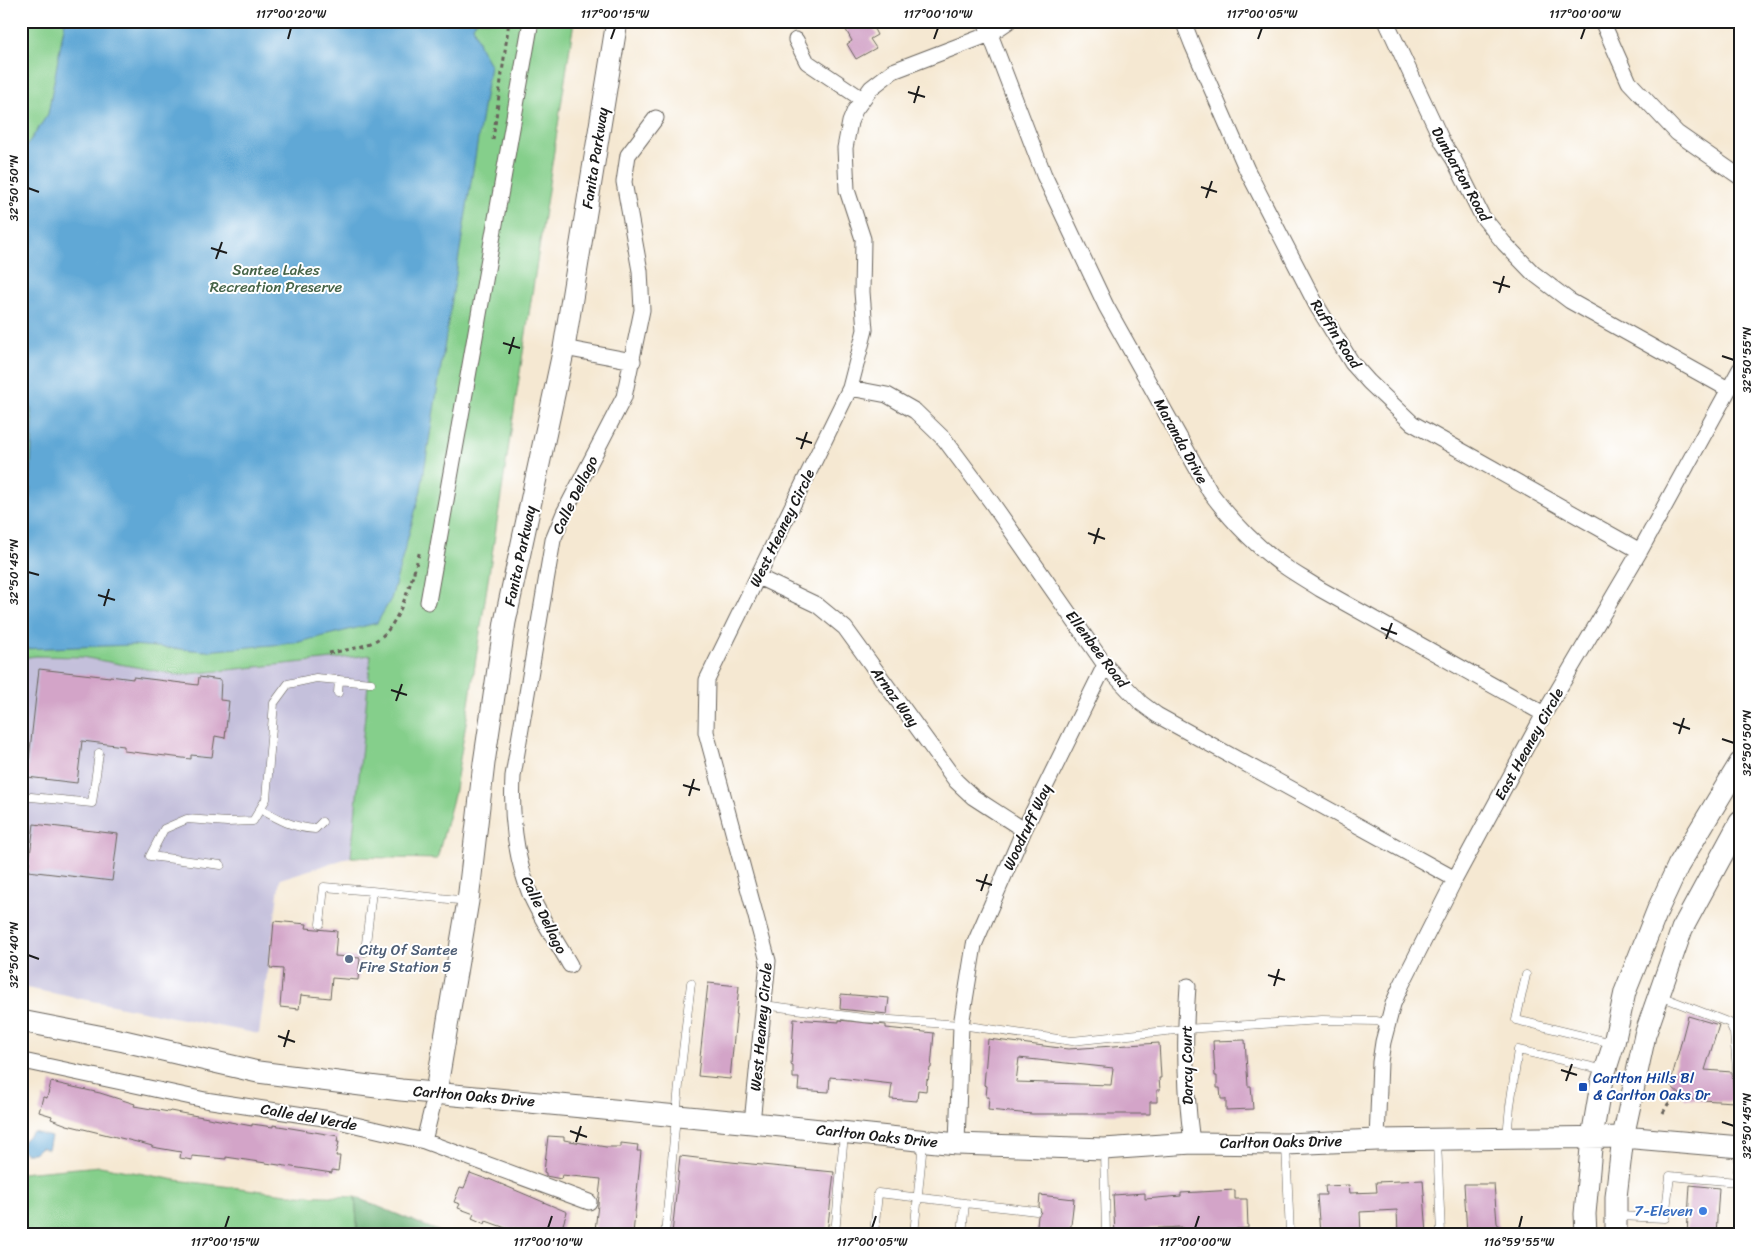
<svg xmlns="http://www.w3.org/2000/svg" width="1761" height="1255" font-family="Sriracha,sans-serif">
	<rect width="100%" height="100%" fill="#fff"/>
	<filter id="ink" filterUnits="userSpaceOnUse"><feTurbulence type="fractalNoise" baseFrequency=".02" numOctaves="2"/><feDisplacementMap in="SourceGraphic" scale="10" xChannelSelector="R" yChannelSelector="G"/><feConvolveMatrix kernelMatrix="1 2 1 2 8 2 1 2 1" color-interpolation-filters="sRGB"/></filter>
	<filter id="wash" filterUnits="userSpaceOnUse"><feTurbulence type="fractalNoise" baseFrequency=".0096" numOctaves="4" result="noise"/><feDisplacementMap in="SourceGraphic" scale="20" xChannelSelector="R" yChannelSelector="G"/><feGaussianBlur stdDeviation="1.12" result="paint"/><feColorMatrix in="noise" values="0 0 0 0 0 0 0 0 0 0 0 0 0 0 0 0 0 1.4 0 .05"/><feComposite in="paint" operator="in"/></filter>
	<g filter="url(#wash)">
		<rect width="100%" height="100%" fill="#f5e8d2"/>
		<path fill="#c4c0db" d="M371 655 351 857 280 879 259 1034 21 987V658L36 656 82 657 179 675Z"/>
		<path fill="#85cf8b" stroke="#507654" d="M21 21H574L467 717 454 795 437 859 351 857 371 655 179 675 82 657 36 656 21 658Z
			M100 1166 176 1180 294 1195 355 1197 358 1234H21V1173Z"/>
		<path fill="#6cb277" stroke="#44674a" d="M355 1197 445 1234H358Z"/>
		<path fill="#60a8d6" stroke="#3e6279" d="M65 21H477L473 26 480 47 490 65 421 490 391 599 377 623 295 643 205 651 132 645 21 649V548L29 512 33 424 21 348V154L48 114Z
			M33 1132 51 1137 48 1149 41 1147 34 1153H25L21 1149 24 1140Z"/>
		<g id="blocks">
			<path fill="#d3a4c8" fill-rule="evenodd" d="M841 21H870L877 35 870 39 876 48 856 59 847 44 852 41Z
				M39 669 110 677V676L133 679V677L198 685 199 677 221 680 220 700 229 701 225 738 215 736 212 757 191 755V759L124 751V746L82 741 77 783 27 777Z
				M34 824 118 834 112 881 28 871Z
				M274 921 307 924 306 928 337 931 335 956 360 958 358 980 332 978 330 998 301 995 299 1009 280 1007 283 969 270 968Z
				M708 983 739 986 730 1079 698 1076Z
				M841 994 889 998 887 1014 840 1009Z
				M1688 1016 1719 1025 1705 1070 1732 1072 1734 1102 1685 1099 1670 1085Z
				M794 1019 839 1022V1020L886 1025V1028L934 1033 931 1068H930L928 1080 927 1079 926 1091 918 1090 917 1101 890 1099 892 1084 830 1077 829 1092 798 1090 799 1078H793V1066L791 1065Z
				M988 1039 1068 1049 1159 1043 1161 1078H1159L1160 1090H1157V1102H1150V1114H1032L988 1110 989 1097H986L987 1086 984 1085ZM1019 1058 1113 1068 1111 1085 1016 1082Z
				M1245 1040 1248 1086H1251L1253 1109 1226 1110V1099H1221L1220 1088H1217V1076H1215L1213 1041Z
				M51 1082 100 1093 135 1104 134 1106 169 1112 170 1111 252 1126V1124L273 1127V1125L338 1136 337 1142H339L336 1156H340L338 1171 332 1170V1173L226 1157V1159L192 1156V1160L180 1158 181 1152 152 1147V1146L145 1144 67 1125 51 1119 52 1116 39 1112 43 1097 47 1098Z
				M548 1136 564 1137V1140L606 1147H621V1143L638 1145 637 1151H641L633 1234H615L595 1230 601 1179 562 1175 561 1179 546 1176V1173L544 1172Z
				M680 1156 731 1162 834 1172 827 1234H672Z
				M470 1173 489 1180V1179L567 1212 560 1234H530L515 1228 514 1231 486 1221 485 1224 472 1218 474 1214 458 1208 460 1204 454 1202 460 1187 464 1188Z
				M1423 1180 1427 1234H1398L1397 1210 1360 1212 1361 1234H1320L1317 1195H1326L1325 1186 1349 1185 1350 1193 1377 1192 1376 1182Z
				M1464 1184H1494L1497 1223 1504 1234H1467Z
				M1690 1185 1719 1188 1716 1234H1687Z
				M1235 1190V1199H1247L1248 1228 1236 1229 1237 1232 1183 1234 1182 1227 1142 1229V1234H1115L1113 1195 1145 1193V1199L1181 1196V1193Z
				M1040 1195 1074 1199 1070 1234H1036L1038 1216 1041 1212 1039 1206Z"/>
		</g>
	</g>
	<g filter="url(#ink)">
		<use href="#blocks" fill-opacity="0" stroke="#68635c" stroke-width="1"/>
		<g fill="none" stroke-linecap="round" stroke-linejoin="round">
			<defs>
				<path id="lane" d="M338 693 339 680
					M21 796 92 803 99 753
					M260 809C278 819 294 828 315 829L322 822
					M221 865 150 856 164 829 187 819 227 822 253 821 266 799 274 703 288 684 316 678 371 683
					M320 924 324 887 372 891
					M365 952 372 891 468 901
					M1526 975 1516 1020 1612 1043
					M1660 996 1730 1023 1734 1033 1740 1107
					M764 1005 863 1018 961 1025 1072 1041 1185 1029 1322 1020 1376 1021 1387 1023
					M1507 1136 1510 1106 1518 1050 1605 1070
					M1437 1141 1441 1234
					M1286 1146 1290 1234
					M1104 1151 1106 1234
					M965 1203 1036 1211
					M1618 1216 1665 1218 1670 1176 1737 1182 1740 1149
					M665 1234 679 1085 691 983
					M835 1234 844 1134
					M874 1234 878 1193 965 1203 962 1234
					M914 1234 923 1143"/>
				<path id="street" d="M985 21 1044 175 1106 306 1210 492C1231 520 1255 546 1284 566 1295 574 1308 581 1320 589L1544 714
					M1183 21 1192 44 1247 170 1317 306 1352 363 1369 382 1412 423 1640 551
					M1386 21 1443 143 1454 160 1482 216 1504 243 1533 273 1570 301 1728 389
					M1602 21 1629 82 1677 133 1740 177
					M796 40 807 62 862 99
					M564 348 633 361
					M850 388 887 395 915 411 945 440 992 503 1105 665 1141 703 1157 715 1455 879
					M758 577 817 605 845 628 956 781 973 797 1024 830
					M428 602 531 21
					M570 965C557 942 541 919 530 894 515 856 511 816 513 776L553 540 564 513 624 397 642 310 640 271 624 182 628 155 656 118
					M1188 986C1184 1038 1185 1091 1192 1143
					M21 1063 28 1062 205 1100 330 1119 424 1141 589 1202
					M752 1123 768 961 706 732 707 680 850 388 865 330 862 292 863 239 847 190 845 148 850 122 855 110 871 88 893 71 990 34 1009 21
					M1377 1140 1380 1062 1383 1042 1393 1004 1401 986 1455 879 1544 714 1640 551 1740 369
					M424 1141 436 1092
					M957 1144 961 1025 974 945 1024 830 1105 665"/>
				<path id="secondary" d="M21 1021 124 1041 258 1072 401 1090 752 1123 957 1144 1104 1149 1192 1143 1286 1144 1377 1140 1623 1137 1740 1147
					M436 1092 468 901 484 763 505 622 564 348 617 21
					M1586 1234 1585 1214 1592 1137 1601 1084 1614 1043 1625 992 1658 909 1678 866 1740 763
					M1616 1234V1197L1623 1137 1645 1035 1682 929 1740 822"/>
			</defs>
			<use href="#lane" stroke="#68635c" stroke-width="9"/>
			<use href="#street" stroke="#68635c" stroke-width="17"/>
			<use href="#secondary" stroke="#68635c" stroke-width="23"/>
			<path stroke="#68635c" stroke-width="3" stroke-dasharray="4 4" stroke-linecap="butt" d="M493 140 509 21
				M329 653C346 650 366 648 381 637 400 623 414 574 420 550
				M1663 1113 1668 1104 1681 1095"/>
			<use href="#lane" stroke="#fff" stroke-width="8"/>
			<use href="#street" stroke="#fff" stroke-width="15"/>
			<use href="#secondary" stroke="#fff" stroke-width="21"/>
		</g>
	</g>
	<path fill="none" stroke="#1c1c1c" stroke-width="2" d="M288 39 291 28M611 39 615 28M934 39 938 28M1258 39 1262 28M1581 39 1585 28M908 92 925 97M914 103 919 86M1201 187 1217 192M28 188 39 192M1206 198 1212 181M211 248 227 253M216 259 222 242M1493 282 1510 287M1499 293 1504 276M503 343 520 348M509 354 514 337M1722 356 1734 360M796 438 812 443M801 449 807 432M1088 533 1105 539M1094 544 1099 528M28 572 39 575M98 595 115 600M104 606 109 589M1381 628 1397 634M1386 639 1392 623M391 690 407 695M396 701 402 684M1673 723 1690 729M1679 734 1684 718M1722 739 1734 743M683 785 700 790M689 796 694 779M976 880 992 885M981 891 987 874M28 955 39 959M1268 975 1285 980M1274 986 1279 969M278 1036 295 1042M284 1047 289 1030M1561 1070 1577 1075M1566 1081 1572 1064M1722 1122 1734 1126M570 1131 587 1137M576 1142 581 1126M225 1228 229 1216M548 1228 552 1216M872 1228 876 1216M1195 1228 1199 1216M1519 1228 1522 1216"/>
	<circle fill="#5c6f8a" stroke="#fff" stroke-width="2" cx="349" cy="959" r="5"/>
	<rect fill="#1a4fb4" stroke="#fff" stroke-width="2" x="1578" y="1082" width="10" height="10" rx="2.5"/>
	<circle fill="#3f7fe0" stroke="#fff" stroke-width="2" cx="1703" cy="1211" r="5"/>
	<g text-anchor="middle" dominant-baseline="central" stroke-width="4" stroke-linejoin="round" paint-order="stroke">
		<g font-size="15" fill="#1c1c1c" stroke="#fff">
			<text transform="translate(595 158) rotate(-81)">Fanita Parkway</text>
			<text transform="translate(1461 174) rotate(61)">Dunbarton Road</text>
			<text transform="translate(1336 334) rotate(57)">Ruffin Road</text>
			<text transform="translate(1181 441) rotate(61)">Maranda Drive</text>
			<text transform="translate(575 495) rotate(-64)">Calle Dellago</text>
			<text transform="translate(782 528) rotate(-64)">West Heaney Circle</text>
			<text transform="translate(520 556) rotate(-78)">Fanita Parkway</text>
			<text transform="translate(1097 649) rotate(53)">Ellenbee Road</text>
			<text transform="translate(895 697) rotate(54)">Arnaz Way</text>
			<text transform="translate(1529 744) rotate(-61)">East Heaney Circle</text>
			<text transform="translate(1027 827) rotate(-65)">Woodruff Way</text>
			<text transform="translate(544 915) rotate(64)">Calle Dellago</text>
			<text transform="translate(761 1027) rotate(-85)">West Heaney Circle</text>
			<text transform="translate(1187 1065) rotate(-91)">Darcy Court</text>
			<text transform="translate(474 1096) rotate(5)">Carlton Oaks Drive</text>
			<text transform="translate(309 1117) rotate(10)">Calle del Verde</text>
			<text transform="translate(877 1136) rotate(6)">Carlton Oaks Drive</text>
			<text transform="translate(1281 1142) rotate(-1)">Carlton Oaks Drive</text>
		</g>
		<g font-size="15" fill="#466448" stroke="#fff">
			<text x="276" y="270">Santee Lakes<tspan x="276" dy="17">Recreation Preserve</tspan></text>
		</g>
		<g font-size="15" fill="#4e5e75" stroke="#fff" text-anchor="start">
			<text x="359" y="950">City Of Santee<tspan x="359" dy="17">Fire Station 5</tspan></text>
		</g>
		<g font-size="15" fill="#164399" stroke="#fff" text-anchor="start">
			<text x="1593" y="1078">Carlton Hills Bl<tspan x="1593" dy="17">&amp; Carlton Oaks Dr</tspan></text>
		</g>
		<g font-size="15" fill="#366cbe" stroke="#fff" text-anchor="end">
			<text x="1693" y="1211">7-Eleven</text>
		</g>
	</g>
	<rect width="1761" height="1255" fill="none" stroke="#fff" stroke-width="55"/>
	<rect x="28" y="28" width="1706" height="1200" fill="none" stroke="#1c1c1c" stroke-width="2"/>
	<g font-size="12" text-anchor="middle" fill="#1c1c1c">
		<text x="291" y="18">117°00'20"W</text>
		<text x="615" y="18">117°00'15"W</text>
		<text x="938" y="18">117°00'10"W</text>
		<text x="1262" y="18">117°00'05"W</text>
		<text x="1585" y="18">117°00'00"W</text>
		<text transform="translate(14 188) rotate(-90)" y="4">32°50'50"N</text>
		<text transform="translate(1747 360) rotate(-90)" y="4">32°50'55"N</text>
		<text transform="translate(14 572) rotate(-90)" y="4">32°50'45"N</text>
		<text transform="translate(1747 743) rotate(-90)" y="4">32°50'50"N</text>
		<text transform="translate(14 955) rotate(-90)" y="4">32°50'40"N</text>
		<text transform="translate(1747 1126) rotate(-90)" y="4">32°50'45"N</text>
		<text x="225" y="1246">117°00'15"W</text>
		<text x="548" y="1246">117°00'10"W</text>
		<text x="872" y="1246">117°00'05"W</text>
		<text x="1195" y="1246">117°00'00"W</text>
		<text x="1519" y="1246">116°59'55"W</text>
	</g>
</svg>
